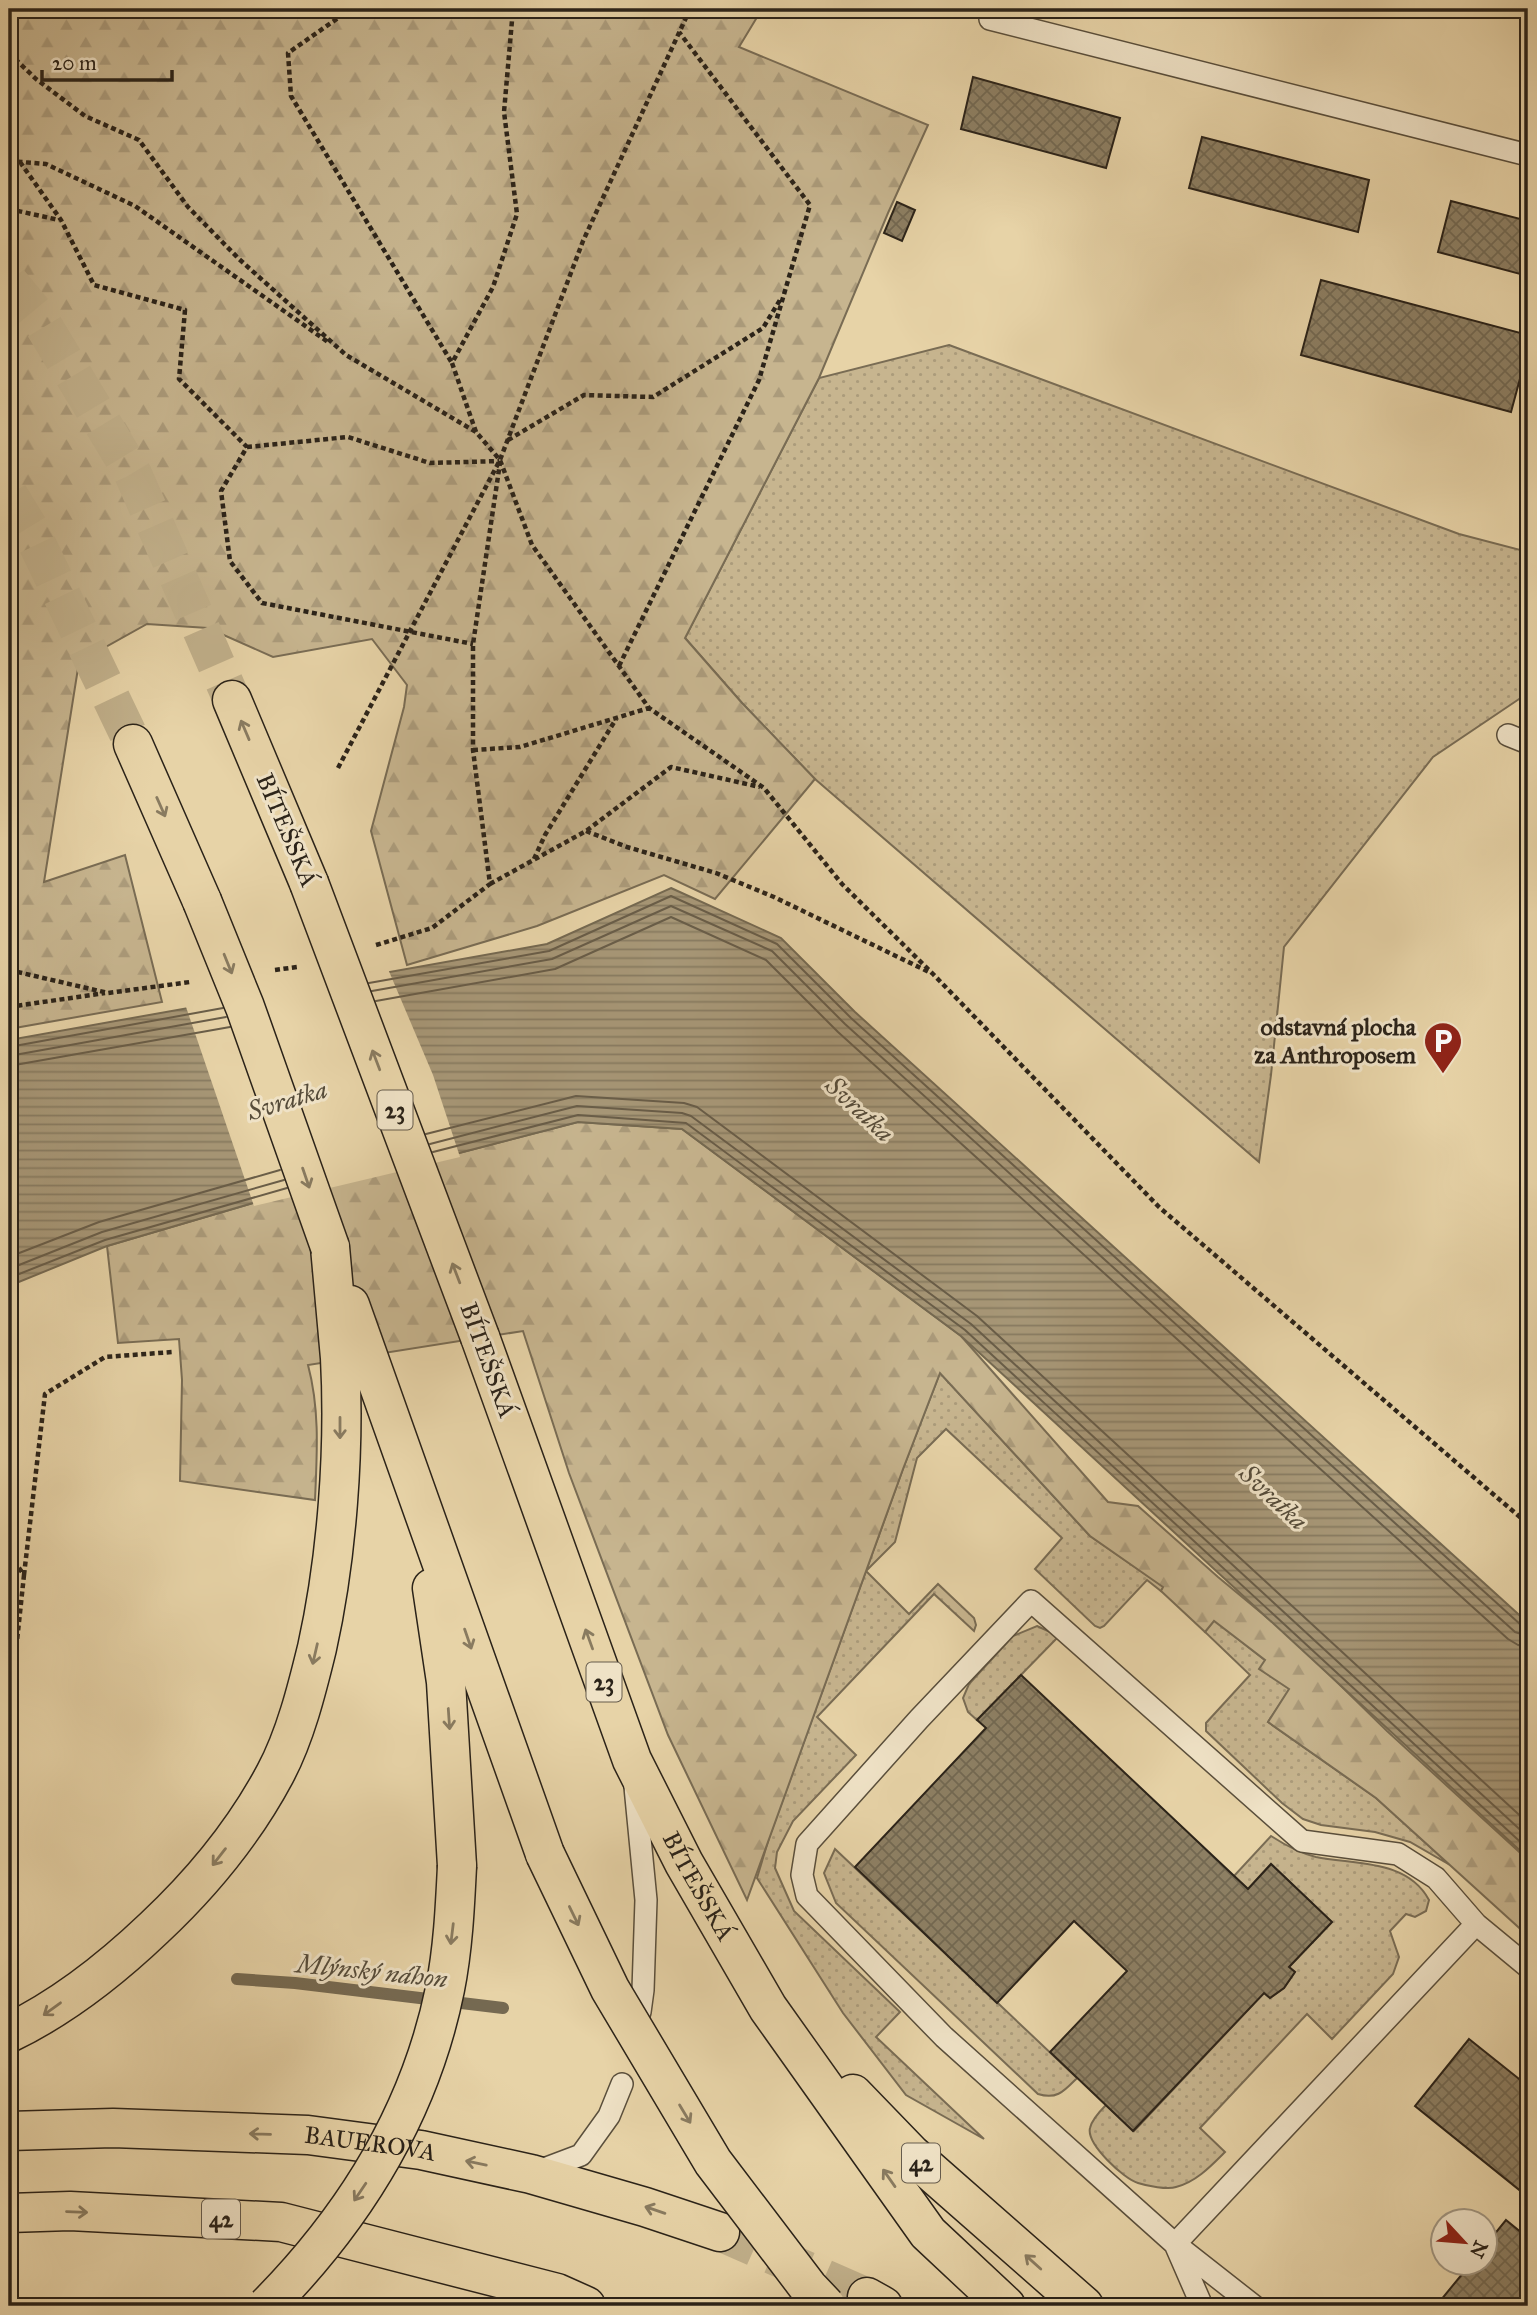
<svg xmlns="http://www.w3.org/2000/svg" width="1537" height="2315" font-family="'IM FELL Great Primer',serif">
	<defs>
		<pattern id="grass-dots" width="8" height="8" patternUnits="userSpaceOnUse" patternTransform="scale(1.75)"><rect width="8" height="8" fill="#c7b58f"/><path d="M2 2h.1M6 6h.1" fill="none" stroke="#ab9b7b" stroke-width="1.8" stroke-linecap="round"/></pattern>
		<pattern id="forest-firs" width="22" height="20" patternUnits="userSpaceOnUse" patternTransform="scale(1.75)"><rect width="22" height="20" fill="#c7b58f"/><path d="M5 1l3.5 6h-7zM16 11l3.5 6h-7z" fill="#ab9b7b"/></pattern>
		<pattern id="water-rules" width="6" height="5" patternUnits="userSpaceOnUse" patternTransform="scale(1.75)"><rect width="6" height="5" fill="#a79777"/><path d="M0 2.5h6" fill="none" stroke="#887b61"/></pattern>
		<pattern id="building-cross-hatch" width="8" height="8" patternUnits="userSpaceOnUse" patternTransform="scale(1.75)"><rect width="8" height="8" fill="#8d7f63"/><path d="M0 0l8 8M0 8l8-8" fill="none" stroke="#736851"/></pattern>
	</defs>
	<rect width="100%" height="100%" fill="#e7d3a7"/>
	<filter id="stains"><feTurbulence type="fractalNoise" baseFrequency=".00286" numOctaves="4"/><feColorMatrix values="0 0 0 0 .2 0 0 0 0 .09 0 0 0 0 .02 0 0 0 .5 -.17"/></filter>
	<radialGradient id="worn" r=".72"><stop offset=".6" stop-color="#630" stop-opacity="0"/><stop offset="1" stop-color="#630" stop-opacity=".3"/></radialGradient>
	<path fill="url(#grass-dots)" stroke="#796c54" stroke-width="2" d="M949 345 1459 534 1528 552V693L1433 757 1284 947 1271 1075 1259 1162 815 779 742 703 685 638 819 378Z
		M940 1373 1090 1536 1164 1587 1161 1591 1147 1580 1104 1626 1100 1628 1095 1626 1035 1569 1062 1538 946 1429 917 1458 895 1542 866 1571 909 1614 938 1584 974 1618 976 1625 974 1631 934 1594 817 1717 856 1755 793 1821 777 1852 775 1868 794 1911 900 2012 876 2037 984 2139 906 2095 843 2013 757 1878 769 1838 903 1469Z
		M1214 1620 1266 1661 1260 1669 1290 1689 1268 1722 1376 1798 1450 1865 1410 1842 1375 1832 1321 1825 1303 1819 1282 1803 1206 1731V1723L1250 1675 1205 1632Z
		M1037 1626 1059 1636 977 1720 968 1712 963 1698 969 1684 1013 1636Z
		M1271 1836C1285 1845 1299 1853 1316 1857 1355 1865 1407 1859 1429 1900L1426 1911 1415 1917 1406 1914 1390 1931 1399 1957 1393 1974 1332 2039 1307 2014 1200 2128 1225 2152C1211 2166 1196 2182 1176 2187 1168 2190 1147 2186 1138 2183 1124 2179 1086 2144 1090 2128 1092 2119 1100 2111 1106 2105L1134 2131 1264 1993 1270 1998 1284 1988 1295 1972 1289 1967 1332 1922 1271 1864 1248 1889 1234 1876Z
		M835 1849 1077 2078C1064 2091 1057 2100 1038 2094L836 1903 824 1873Z"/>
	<path fill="url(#forest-firs)" stroke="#796c54" stroke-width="2" d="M9 9H762L739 47 928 125 888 213 819 378 685 638 742 703 815 779 715 899 664 875 537 926 407 965 371 831 404 707 407 685 372 639 273 657 208 628 147 624 79 662 44 882 125 855 162 1002 9 1029Z
		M578 1122 682 1129 961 1336 1108 1502 1138 1506 1218 1577 1293 1639 1387 1731 1528 1860V1936L1376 1798 1268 1722 1289 1689 1259 1669 1265 1660 1214 1621 1205 1632 1161 1591 1163 1587 1090 1536 940 1373 903 1469 747 1900 668 1735 569 1473 523 1331 308 1365C320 1410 317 1454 315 1500L180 1481 182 1380 179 1339 118 1343 107 1246 253 1203 459 1153Z"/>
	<path fill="url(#water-rules)" stroke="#756951" stroke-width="2" d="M671 888 781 938 855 1012 1528 1623V1858L961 1336 682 1129 578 1122 459 1153 253 1203 107 1246 9 1286V1040L547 944Z"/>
	<path fill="#e7d3a7" d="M388 969 433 1075 460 1157 254 1206 185 1004Z"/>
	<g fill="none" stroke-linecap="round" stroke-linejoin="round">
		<path stroke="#695d48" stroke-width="2" d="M369 983 549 951 671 896 777 944 851 1018 1521 1625 1528 1627
			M372 991 552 959 671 906 772 951 845 1024 1515 1632 1528 1636
			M376 1001 555 969 671 917 766 960 838 1032 1508 1639 1518 1645 1528 1647
			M9 1047 223 1008
			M9 1056 226 1017
			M9 1066 230 1027
			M426 1134 576 1096 684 1103 697 1107 977 1316 1528 1823
			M430 1144 577 1106 682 1113 691 1116 971 1324 1528 1837
			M433 1152 578 1115 686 1123 965 1330 1528 1849
			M9 1257 99 1222 280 1170
			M9 1269 102 1232 284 1180
			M9 1278 105 1240 287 1188"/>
		<path stroke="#756951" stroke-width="12" d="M237 1979 295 1983 503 2008"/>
	</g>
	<path fill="url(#building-cross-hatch)" stroke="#2b2319" stroke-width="2" d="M973 77 1120 118 1106 168 961 129Z
		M1202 137 1369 180 1358 232 1189 188Z
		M1451 201 1528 221V276L1438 252Z
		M897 202 915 210 902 241 884 233Z
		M1321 280 1528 335V349L1511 412 1301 355Z
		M1021 1675 1248 1889 1271 1864 1332 1922 1289 1967 1295 1972 1284 1988 1270 1998 1264 1993 1133 2131 1050 2052 1127 1971 1074 1921 997 2003 855 1867 986 1728 977 1720Z
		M1469 2039 1528 2086V2197L1415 2106Z
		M1506 2220 1528 2238V2306H1436L1472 2262H1484V2247Z"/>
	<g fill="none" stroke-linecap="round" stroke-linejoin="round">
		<path stroke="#c1b08b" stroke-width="38" stroke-dasharray="38 19" stroke-linecap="butt" d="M9 282 39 318 133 474 232 700
			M9 495 31 531 133 744
			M720 2232 867 2297"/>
		<defs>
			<path id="service" d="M990 19 1528 155
				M1508 735 1528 743
				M635 1787 646 1900 643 1990 640 2012
				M536 2172 581 2155 609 2116 622 2084
				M1202 2306 1175 2244 1476 1924 1528 1967
				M1254 2306 1175 2244 944 2037 807 1896 802 1875 807 1844 919 1719 1031 1601 1302 1841 1398 1854 1436 1878 1476 1924"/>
			<g id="trunk">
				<path d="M232 700 309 883"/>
				<path d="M133 744 202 901"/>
				<path d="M350 1305 545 1854"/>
				<path id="s1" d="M480 1337 632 1760 684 1863 768 2008 928 2233 1006 2306"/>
				<path d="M432 1588 446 1682 457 1866"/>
				<path d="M9 2033C63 2007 111 1969 154 1928 202 1883 244 1832 275 1774 295 1737 307 1689 317 1648 337 1558 345 1450 340 1358 337 1321 333 1284 330 1247"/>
				<path d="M853 2094 911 2154 1084 2306"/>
				<path id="s2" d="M9 2131 113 2128 308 2135 421 2150 531 2174 645 2207 720 2232"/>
				<path d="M9 2213 70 2211 281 2222 557 2293 586 2306"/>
				<path d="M867 2297 883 2306"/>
			</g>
		</defs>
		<use href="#service" stroke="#5a4f3c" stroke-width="24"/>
		<use href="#trunk" stroke="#2b2319" stroke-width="41"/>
		<path stroke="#2b2319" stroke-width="4.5" stroke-dasharray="5 3.5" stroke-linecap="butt" d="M351 9 288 53 291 96 452 363
			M9 53 36 79 85 116 139 140 188 207 239 259 346 355 476 432 500 460 532 545 649 708 764 788 842 884 933 974 1159 1207 1528 1524
			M9 161 46 164 135 206 328 342
			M20 162 61 220 94 285 185 310 179 379 247 447 221 491 230 561 262 603 473 644
			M9 209 59 220
			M476 432 452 363 493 287 517 214 504 112 513 9
			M508 440 584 395 653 397 763 328 780 300
			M247 447 348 437 430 463 499 461
			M619 666 759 380 810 205 679 32
			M473 750 520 747 649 708
			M338 768 500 460 583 241 690 9
			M586 831 627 847 716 873 774 897 929 972
			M534 859 545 835 616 719
			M490 884 586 831 671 767 760 787
			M376 945 432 928 490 884 473 750V644L500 463
			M9 970 108 993 190 982
			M275 970 297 967
			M9 1007 105 993
			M9 1554 24 1575 12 1688 9 1691
			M24 1575 45 1394 105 1357 172 1352"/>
		<use href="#service" stroke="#efe2c6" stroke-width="21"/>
		<use href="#trunk" stroke="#e7d3a7" stroke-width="38"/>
		<defs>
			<path id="trunk-bridge" d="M309 883 480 1337
				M202 901 245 1007 330 1247
				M545 1854 610 1989 713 2162 808 2287 826 2306
				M267 2306C354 2218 420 2112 445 1989 453 1949 455 1907 457 1866"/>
		</defs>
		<use href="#trunk-bridge" stroke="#2b2319" stroke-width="41" stroke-linecap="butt"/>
		<use href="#trunk-bridge" stroke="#e7d3a7" stroke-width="38"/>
	</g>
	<defs><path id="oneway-shaft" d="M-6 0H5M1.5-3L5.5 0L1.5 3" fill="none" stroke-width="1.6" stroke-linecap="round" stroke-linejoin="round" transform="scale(1.75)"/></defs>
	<g stroke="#897b60">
		<use href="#oneway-shaft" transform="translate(245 730) rotate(-113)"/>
		<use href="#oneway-shaft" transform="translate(161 807) rotate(66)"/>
		<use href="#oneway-shaft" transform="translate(228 964) rotate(68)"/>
		<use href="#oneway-shaft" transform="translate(376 1060) rotate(-111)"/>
		<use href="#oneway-shaft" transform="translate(306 1178) rotate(71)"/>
		<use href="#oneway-shaft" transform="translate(456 1273) rotate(-111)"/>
		<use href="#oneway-shaft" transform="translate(340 1428) rotate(90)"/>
		<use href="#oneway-shaft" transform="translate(468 1639) rotate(71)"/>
		<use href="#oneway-shaft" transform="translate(589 1639) rotate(-110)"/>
		<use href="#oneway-shaft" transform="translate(315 1654) rotate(103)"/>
		<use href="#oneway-shaft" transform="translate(449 1719) rotate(86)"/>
		<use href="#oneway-shaft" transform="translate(219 1857) rotate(128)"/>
		<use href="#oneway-shaft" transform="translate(574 1916) rotate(64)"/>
		<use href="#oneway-shaft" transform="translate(452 1934) rotate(97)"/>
		<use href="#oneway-shaft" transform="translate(52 2009) rotate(144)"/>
		<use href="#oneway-shaft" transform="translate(685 2114) rotate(59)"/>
		<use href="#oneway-shaft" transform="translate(260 2134) rotate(-178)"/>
		<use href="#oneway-shaft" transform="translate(476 2163) rotate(-168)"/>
		<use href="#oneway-shaft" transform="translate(889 2178) rotate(-125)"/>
		<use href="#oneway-shaft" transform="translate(360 2192) rotate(124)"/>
		<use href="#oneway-shaft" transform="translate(655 2210) rotate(-161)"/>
		<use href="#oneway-shaft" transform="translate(77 2212) rotate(2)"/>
		<use href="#oneway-shaft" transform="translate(1033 2262) rotate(-138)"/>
	</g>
	<defs>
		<symbol id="parking-pin" viewBox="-11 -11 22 30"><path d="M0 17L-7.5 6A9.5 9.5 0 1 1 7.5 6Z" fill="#8f2418" stroke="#efe2c6"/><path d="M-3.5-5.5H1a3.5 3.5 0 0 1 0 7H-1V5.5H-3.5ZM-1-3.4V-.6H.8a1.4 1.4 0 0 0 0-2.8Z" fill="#fff"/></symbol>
	</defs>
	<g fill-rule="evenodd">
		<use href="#parking-pin" x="1421" y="1019" width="44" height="60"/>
	</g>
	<g text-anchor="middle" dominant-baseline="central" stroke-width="6" stroke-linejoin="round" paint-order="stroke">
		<g fill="#efe2c6" stroke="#665c4d" stroke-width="2">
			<rect x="377.5" y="1090.5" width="35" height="39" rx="5"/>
			<rect x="586.5" y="1662.5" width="35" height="39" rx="5"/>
			<rect x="902" y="2143.5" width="38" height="39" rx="5"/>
			<rect x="202" y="2199.5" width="38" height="39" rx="5"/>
		</g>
		<g font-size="23" font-weight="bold" fill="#2b2319">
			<text x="395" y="1110">23</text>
			<text x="604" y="1682">23</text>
			<text x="921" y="2163">42</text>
			<text x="221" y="2219">42</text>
		</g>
		<g font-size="24" fill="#2b2319" stroke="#efe2c6">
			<text transform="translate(287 830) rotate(67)">BÍTEŠSKÁ</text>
			<text transform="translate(488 1360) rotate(70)">BÍTEŠSKÁ</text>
			<text stroke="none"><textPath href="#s1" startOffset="592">BÍTEŠSKÁ</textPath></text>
			<text stroke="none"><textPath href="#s2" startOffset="362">BAUEROVA</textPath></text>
		</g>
		<g font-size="24" font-weight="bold" fill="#2b2319" stroke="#efe2c6" text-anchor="end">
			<text x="1416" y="1027">odstavná plocha<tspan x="1416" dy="28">za Anthroposem</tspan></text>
		</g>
		<g font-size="26" font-style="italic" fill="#564c3a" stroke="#efe2c6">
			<text transform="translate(287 1100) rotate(-17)">Svratka</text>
			<text transform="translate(860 1109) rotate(43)">Svratka</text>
			<text transform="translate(1274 1497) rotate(43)">Svratka</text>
			<text transform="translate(372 1971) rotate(6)">Mlýnský náhon</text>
		</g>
	</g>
	<rect width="1537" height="2315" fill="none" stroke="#e7d3a7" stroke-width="35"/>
	<rect x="10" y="10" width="1516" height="2294" fill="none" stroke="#2b2319" stroke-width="3.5"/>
	<rect x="18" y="18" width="1502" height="2280" fill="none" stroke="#2b2319" stroke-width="2"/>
	<g transform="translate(1464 2242) rotate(116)"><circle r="33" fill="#efe2c6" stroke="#a19681" stroke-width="2"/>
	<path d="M0-5L12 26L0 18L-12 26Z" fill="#8f2418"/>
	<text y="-10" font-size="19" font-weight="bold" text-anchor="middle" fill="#2b2319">N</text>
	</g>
	<path d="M42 70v10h130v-10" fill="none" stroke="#2b2319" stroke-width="3.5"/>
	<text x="52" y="70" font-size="21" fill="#2b2319" stroke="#efe2c6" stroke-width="5" paint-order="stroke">20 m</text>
	<rect width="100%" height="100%" filter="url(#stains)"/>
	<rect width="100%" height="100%" fill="url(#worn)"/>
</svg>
